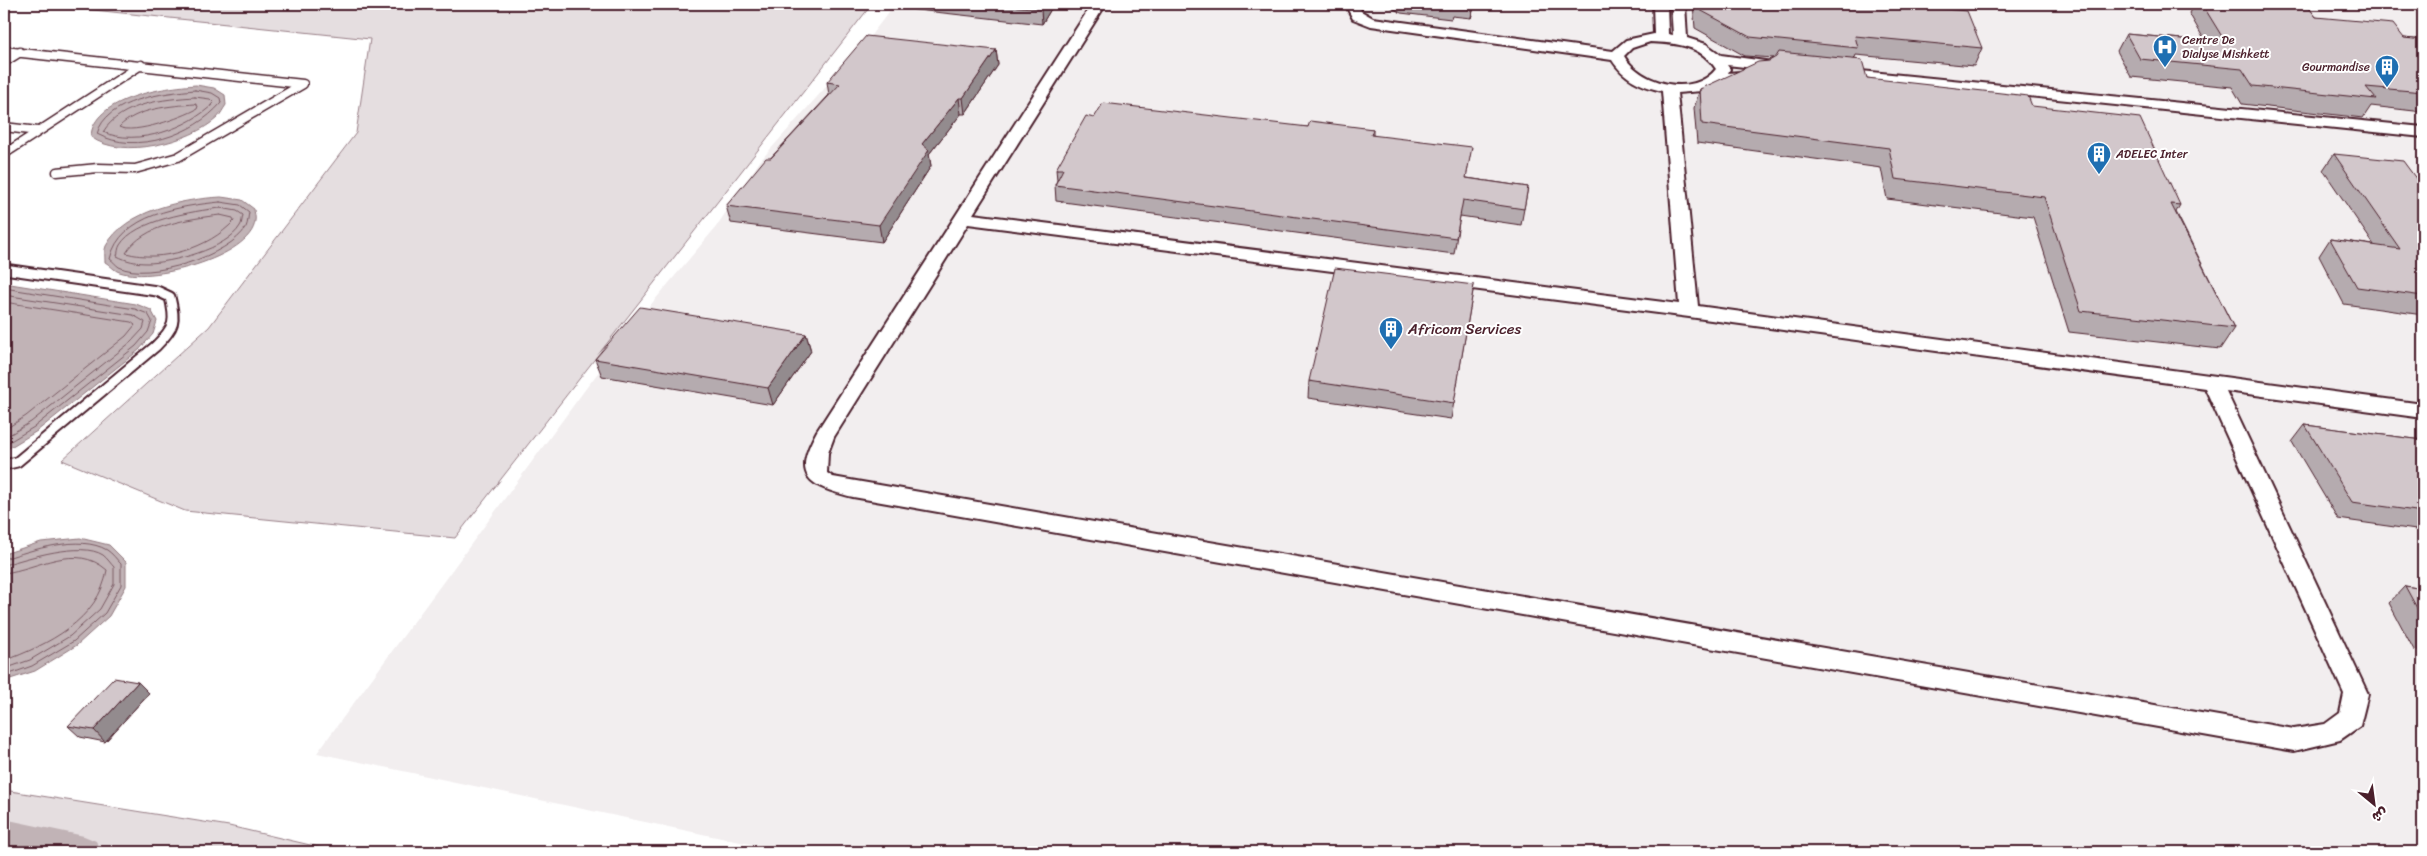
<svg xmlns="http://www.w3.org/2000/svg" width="2427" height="856" font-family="Sriracha,'Playpen Sans Arabic',sans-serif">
	<rect width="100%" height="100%" fill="#fff"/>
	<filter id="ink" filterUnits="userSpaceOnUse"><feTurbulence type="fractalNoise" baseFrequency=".02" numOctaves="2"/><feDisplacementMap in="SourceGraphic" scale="10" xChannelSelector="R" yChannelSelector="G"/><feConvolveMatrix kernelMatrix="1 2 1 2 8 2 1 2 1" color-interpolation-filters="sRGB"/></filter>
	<g filter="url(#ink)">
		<path fill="#f2eeef" d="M895 4H2423V852H788L317 753 587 387 648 308 716 227 760 161 865 43Z"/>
		<path fill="#e5dee0" stroke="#987e86" d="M36 4H872L455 538 185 511 62 460 209 327 356 133 370 39Z
			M4 790 229 826 340 852H4Z"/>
		<path fill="#c1b3b6" stroke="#91787e" d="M196 85 214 88 225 95 226 105C223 109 221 114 217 118 191 142 121 160 91 137 92 98 165 87 196 85Z
			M221 197 242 200 254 209C254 212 256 217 255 221 252 257 147 285 117 271 113 269 109 264 105 262 105 257 104 250 106 246 125 210 184 199 221 197Z
			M4 283 136 304 151 310 157 321 153 334 139 350 37 431 4 451Z
			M80 538 109 545 126 562V586L109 616 77 645 35 671 4 681V554L41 542Z"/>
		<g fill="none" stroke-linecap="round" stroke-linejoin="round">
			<path stroke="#7a5a63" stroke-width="1" d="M195 90 212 93 220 98 221 103C194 135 136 155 97 134 106 99 164 93 195 90Z
				M195 97 210 99 214 103C189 128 137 147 103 132 121 103 164 99 195 97Z
				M195 104 198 106 197 109C183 117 134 135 119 127 137 108 170 106 195 104Z
				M220 202 240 205 249 212C248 217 248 223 246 227 231 255 147 282 119 267 116 265 113 261 110 259 120 214 181 206 220 202Z
				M220 208 237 211 243 215C242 218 242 224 240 226 227 249 171 263 147 263 136 263 127 261 117 256 118 253 118 248 120 245 135 220 194 211 220 208Z
				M220 215 233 218 234 221C209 248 161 263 126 253 144 224 189 219 220 215Z
				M4 288 135 309 148 314 152 321 148 332 136 346 34 427 4 445
				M4 295 133 315 145 322 143 329 131 342 31 422 4 438
				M4 302 131 322 135 325 126 336 26 416 4 430
				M4 559C32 550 80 534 107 550 112 553 117 560 121 564V585L105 613 74 641 32 666 4 676
				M4 565C28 558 81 541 103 555 107 558 111 564 114 567V584L100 609 70 636 30 660 4 669
				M4 573C38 569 75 542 107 570 99 620 47 645 4 661"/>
			<path fill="#c1b3b6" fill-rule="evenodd" d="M4 819 84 836 96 841 101 852 4 851Z"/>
			<defs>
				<path id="lane-far1" d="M4 51 303 84 178 157 135 169 98 168 57 172
					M4 62 20 52
					M4 127 38 131
					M4 154 141 65"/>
				<path id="lane" d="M4 269 157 291 170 297C176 322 175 327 156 346L17 462 4 465"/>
				<path id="street" d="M1092 4H1106L973 214 1679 304 1662 91C1641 86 1624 79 1612 60L1371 26 1353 19 1345 4H1359L1361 11 1373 18 1613 51 1626 40 1654 34 1653 4H1667L1668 34 1673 35 1671 4H1685L1687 38 1706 44 1721 55 1780 63 1787 67 1780 71 1727 65 1730 69 1728 73 1752 71 1759 75 1752 79 1721 82 1702 91 1677 93 1698 306 2423 404V418L2226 391 2368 694 2360 726 2340 740 2294 751 853 497C809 486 791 478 817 431ZM1650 42C1676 43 1701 45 1716 69 1693 98 1641 84 1624 56L1632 48ZM968 224 1689 317 2205 388 2344 694 2340 713 2325 724 2294 729 833 477 827 473 828 453 834 437Z
					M1841 69 2423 127V137L1836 76 1834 73Z"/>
			</defs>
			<use href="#lane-far1" stroke="#4a1f2b" stroke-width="11"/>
			<use href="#lane" stroke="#4a1f2b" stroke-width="13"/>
			<use href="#street" stroke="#4a1f2b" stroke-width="4"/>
			<use href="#lane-far1" stroke="#fff" stroke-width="8"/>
			<use href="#lane" stroke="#fff" stroke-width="9"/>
			<use href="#street" fill="#fff" fill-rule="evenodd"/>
		</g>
		<path fill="#b5abaf" stroke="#4a1f2b" d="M899 4H1054L1042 24 899 8Z
			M1386 4H1475L1471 18 1452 16 1451 19 1401 13Z
			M1693 4H1887L1982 48 1974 66 1856 55 1854 60 1867 78 2032 106 2180 205 2176 212 2234 328 2220 349 2069 332 2033 217 1887 199 1881 168 1697 143 1694 108 1700 89 1773 58 1745 56 1695 28Z
			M2194 4H2306L2316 17 2404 38 2423 40V112L2371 106 2363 118 2242 104 2232 87 2131 77 2117 51 2126 34 2205 41 2189 13Z
			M996 50 998 65 965 114H961L929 154 931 166 882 242 731 223 726 206 829 95 827 82Z
			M1094 118 1308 127 1373 129V135L1467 178 1528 187 1521 225 1460 216 1454 254 1056 201 1055 185 1057 180 1056 169Z
			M2334 154 2423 188V315L2344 304 2319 256 2330 239 2374 245 2323 170Z
			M1474 285 1451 419 1308 398 1309 381Z
			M806 334 811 351 773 405 602 376 595 359Z
			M2305 425 2423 440V531L2338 519 2292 442Z
			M2405 586 2423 589V652L2414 650 2389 603Z
			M149 693 105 742 80 737 68 726Z"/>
		<path fill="#938b8e" stroke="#4a1f2b" d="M1044 4H1054L1042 24 1041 9Z
			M1473 4H1475L1471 18Z
			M996 50 998 65 965 114 963 98Z
			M959 98 961 114 929 154 931 166 882 242 879 225 922 144Z
			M806 334 811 351 773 405 768 388Z
			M138 682 149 693 105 742 94 730Z"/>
		<path fill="#d2c7cb" stroke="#4a1f2b" d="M991 4H1044L1041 9Z
			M1699 4H1887L1967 11 1982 48 1855 36 1858 48 1750 37 1700 10Z
			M2202 4H2306L2316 17 2393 24 2404 38 2423 40V92L2366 87 2376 99 2253 86 2242 69 2140 59 2126 34 2226 43Z
			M866 36 996 50 963 98H959L922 144 929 150 879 225 726 206 766 158H771L840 84 827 82Z
			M1779 52 1862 60 1867 78 2028 96 2032 106 2140 118 2180 205 2171 204 2234 328 2081 311 2044 197 1895 179 1889 148 1702 124 1700 89 1758 62 1769 61 1776 57Z
			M1103 103 1308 127 1310 121 1373 129 1371 135 1472 147 1466 178 1528 187 1524 209 1463 200 1456 238 1055 185 1063 169H1056L1086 116 1094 118Z
			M2334 154 2403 161 2423 188V296L2357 287 2330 239 2400 249Z
			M1335 268 1474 285 1454 403 1309 381Z
			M640 307 806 334 768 388 595 359Z
			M2305 425 2423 440V512L2352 502Z
			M2405 586 2423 589V619Z
			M114 678 138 682 94 730 68 726Z"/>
	</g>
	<defs>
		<symbol id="hospital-pin" viewBox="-11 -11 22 30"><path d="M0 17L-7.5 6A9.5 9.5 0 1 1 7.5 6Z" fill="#1f6fb2" stroke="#fff"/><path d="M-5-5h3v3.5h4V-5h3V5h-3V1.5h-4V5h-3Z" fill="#fff"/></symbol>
		<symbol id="building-pin" viewBox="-11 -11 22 30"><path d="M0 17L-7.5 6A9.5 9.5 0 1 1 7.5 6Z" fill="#1f6fb2" stroke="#fff"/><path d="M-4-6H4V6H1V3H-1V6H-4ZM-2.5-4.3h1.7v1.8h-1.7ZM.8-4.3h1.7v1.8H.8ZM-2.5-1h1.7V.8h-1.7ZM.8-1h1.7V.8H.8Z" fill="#fff"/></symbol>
	</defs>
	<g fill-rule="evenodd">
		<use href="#hospital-pin" x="2151" y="33" width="28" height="38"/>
		<use href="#building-pin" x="2373" y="53" width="28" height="38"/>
		<use href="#building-pin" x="2085" y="140" width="28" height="38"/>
		<use href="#building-pin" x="1377" y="315" width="28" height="38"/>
	</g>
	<g text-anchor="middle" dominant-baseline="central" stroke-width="4" stroke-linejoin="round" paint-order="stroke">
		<g font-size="12" fill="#4a1f2b" stroke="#fff" text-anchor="start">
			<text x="2182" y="40">Centre De<tspan x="2182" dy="14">Dialyse Mishkett</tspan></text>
			<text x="2370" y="67" text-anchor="end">Gourmandise</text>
			<text x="2116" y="154">ADELEC Inter</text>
		</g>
		<g font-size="15" fill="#4a1f2b" stroke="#fff" text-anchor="start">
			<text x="1408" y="329">Africom Services</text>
		</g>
	</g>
	<rect width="2427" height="856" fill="none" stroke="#fff" stroke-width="20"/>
	<rect x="10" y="10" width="2407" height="836" fill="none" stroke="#4a1f2b" stroke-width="2" filter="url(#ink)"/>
	<g transform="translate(2374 804) rotate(151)" stroke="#ffffff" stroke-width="4" paint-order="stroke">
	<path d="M0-4L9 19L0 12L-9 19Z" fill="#4a1f2b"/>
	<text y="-8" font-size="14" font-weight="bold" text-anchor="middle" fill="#4a1f2b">ش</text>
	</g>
</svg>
